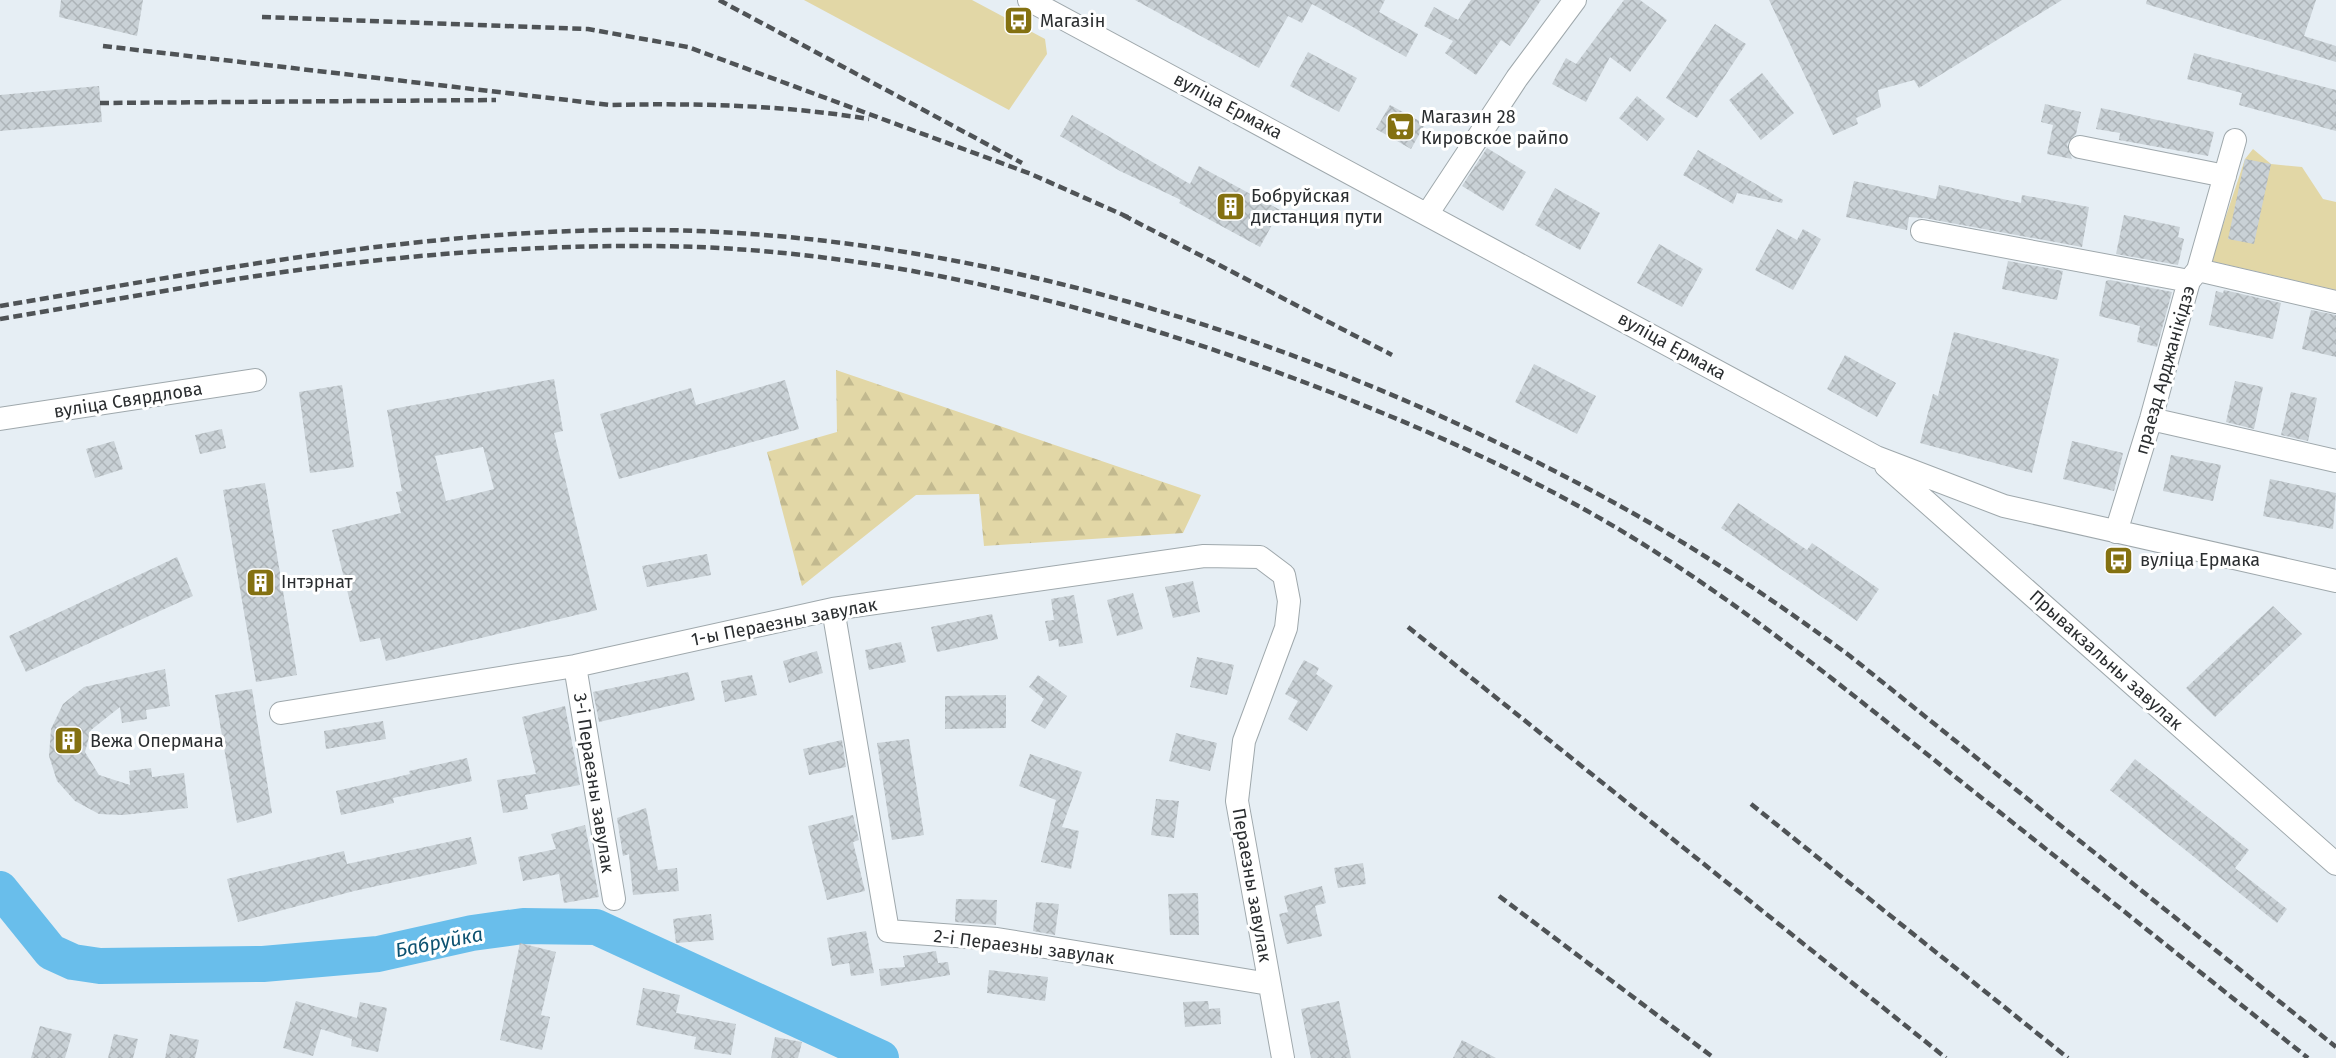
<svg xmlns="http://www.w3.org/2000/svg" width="2336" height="1058" font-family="'Fira Sans',sans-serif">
	<defs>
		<pattern id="forest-firs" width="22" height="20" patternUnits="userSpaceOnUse" patternTransform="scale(1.5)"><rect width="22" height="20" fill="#e2d7a6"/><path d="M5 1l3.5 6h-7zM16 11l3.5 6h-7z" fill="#c2b98f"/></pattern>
		<pattern id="building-cross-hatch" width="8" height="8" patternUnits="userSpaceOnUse" patternTransform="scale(1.5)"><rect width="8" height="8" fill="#c9d1d6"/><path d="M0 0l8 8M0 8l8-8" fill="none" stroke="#adb4b8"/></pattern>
	</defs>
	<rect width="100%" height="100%" fill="#e6eef4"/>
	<path fill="#e2d7a6" d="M804 0H972L1045 39 1047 54 1009 110Z
		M2253 149 2271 164 2302 167 2323 199 2336 202V290L2211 261 2245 159Z"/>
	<path fill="url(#forest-firs)" d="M836 370 1201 495 1183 533 984 546 979 494 916 495 802 586 767 452 837 432Z"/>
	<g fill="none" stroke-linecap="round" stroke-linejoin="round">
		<path stroke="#69beeb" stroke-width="36" d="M0 889 51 952 73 962 100 966 263 964 378 954 472 933 523 926 596 927 881 1058"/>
	</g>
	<path fill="url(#building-cross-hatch)" fill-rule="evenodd" d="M61 0H143L137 36 59 17Z
		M1135 0H1385L1379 12 1418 34 1406 57 1312 4 1302 23 1288 16 1259 68Z
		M1471 0H1541L1510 46 1501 40 1476 75 1445 53 1453 41 1424 26 1434 7 1458 20Z
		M1624 0H1640L1667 20 1630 72 1610 57 1586 102 1552 84 1566 58 1576 64Z
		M1769 0H2062L1919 88 1914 80 1878 90 1881 107 1856 118 1858 124 1833 135Z
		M2147 0H2316L2304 36 2336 46V62L2146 4Z
		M1715 24 1746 44 1697 118 1666 98Z
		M1308 52 1357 78 1339 112 1290 86Z
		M2194 53 2336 90V131L2239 105 2242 93 2187 79Z
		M1762 73 1794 113 1761 140 1729 100Z
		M99 86 102 122 0 131V95Z
		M1637 96 1665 119 1647 141 1619 118Z
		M2045 104 2081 112 2076 134 2067 144 2072 159 2047 154 2053 125 2041 122Z
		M1390 105 1425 124 1411 149 1376 129Z
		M2101 108 2214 132 2208 156 2119 140 2120 133 2096 129Z
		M1072 115 1190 184 1199 166 1280 210 1260 247 1179 203 1181 200 1120 171 1060 136Z
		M1487 148 1526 172 1503 211 1462 186Z
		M1698 150 1783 200 1782 203 1737 193 1733 204 1683 175Z
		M2245 159 2271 164 2254 244 2228 239Z
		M1854 181 1936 199 1939 185 2021 203 2022 195 2089 207 2082 247 1924 218 1909 217 1907 230 1846 217Z
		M1555 188 1600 213 1580 250 1535 225Z
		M2124 215 2180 227 2178 237 2184 239 2178 265 2116 254Z
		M1777 229 1797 240 1803 229 1821 239 1793 290 1755 270Z
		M1659 244 1703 269 1682 307 1637 283Z
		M2008 261 2063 271 2057 300 2002 289Z
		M2110 280 2172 292 2157 347 2137 342 2140 326 2099 316 2106 281Z
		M2224 290 2281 303 2273 339 2209 325 2216 291 2223 293Z
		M2311 310 2336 315V357L2302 349Z
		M1954 332 2059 359 2032 473 1920 443 1933 394 1938 396Z
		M1845 355 1896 383 1877 417 1827 389Z
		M1534 364 1596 396 1577 434 1515 402Z
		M554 379 563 431 554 433 597 610 386 661 380 638 360 642 332 530 401 513 396 492 402 491 387 410ZM483 447 494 489 446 501 435 456Z
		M785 380 799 429 619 479 600 414 691 388 696 405Z
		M2235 381 2263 387 2254 429 2226 422Z
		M342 385 354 467 310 473 299 392Z
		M2291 392 2317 398 2308 441 2281 435Z
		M222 429 226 448 200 454 195 435Z
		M114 441 123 469 95 478 86 449Z
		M2072 441 2123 453 2114 491 2063 479Z
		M2171 455 2221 465 2213 501 2163 491Z
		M2270 479 2336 493 2333 529 2263 516Z
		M265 483 297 675 256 682 223 490Z
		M1738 503 1807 550 1812 543 1879 589 1857 621 1721 528Z
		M707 554 711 575 647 587 642 566Z
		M177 557 193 596 26 672 9 636Z
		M1193 581 1200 612 1173 618 1165 587Z
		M1133 593 1143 629 1117 636 1107 600Z
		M1074 595 1083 643 1059 647 1058 639 1049 641 1045 621 1054 620 1051 599Z
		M2273 606 2302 634 2215 717 2186 688Z
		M992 614 998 639 937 652 931 627Z
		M901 642 906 662 869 670 865 650Z
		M817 651 823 673 789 683 783 661Z
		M1197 657 1234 665 1227 695 1190 687Z
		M1304 660 1319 668 1316 674 1333 686 1307 731 1288 719 1298 701 1285 694Z
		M165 669 170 706 146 710 147 719 122 723 120 707 91 730 85 752 99 775 130 785 129 771 151 768 152 777 184 773 188 808 123 815 99 814 75 801 57 781 49 756 51 729 63 704 84 687Z
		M688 672 695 700 599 722 593 692Z
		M752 675 757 695 725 702 721 681Z
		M1038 675 1067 696 1045 729 1031 721 1044 699 1029 687Z
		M252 689 272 813 237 823 215 695Z
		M1006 695V728L945 729V696Z
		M565 706 580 785 525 795 528 809 503 813 497 780 536 774 522 717Z
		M383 721 386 739 326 749 324 731Z
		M1176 733 1217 743 1210 771 1169 761Z
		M909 739 924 835 892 840 877 743Z
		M842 740 846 767 809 775 803 749Z
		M1030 754 1082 772 1062 827 1079 831 1071 869 1041 862 1056 800 1019 786Z
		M467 758 472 781 393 798 394 803 341 815 336 791 410 774 409 771Z
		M2135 759 2249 850 2235 868 2287 909 2277 923 2110 790Z
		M1156 799 1179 801 1174 838 1151 835Z
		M646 808 658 870 677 868 679 891 633 895 629 854 623 856 617 818Z
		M853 815 859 840 853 842 865 891 827 900 808 826Z
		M585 825 599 897 564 903 559 874 523 881 518 857 556 849 551 834Z
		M471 837 477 864 354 891 238 922 227 879 344 851 347 864Z
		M1363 863 1366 884 1338 888 1334 868Z
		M1322 886 1326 903 1315 906 1322 936 1287 944 1279 914 1288 912 1284 896Z
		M1198 893 1199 935H1170L1168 894Z
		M956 899 997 900 996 925 955 922Z
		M1036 902 1059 904 1055 935 1033 931Z
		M711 914 714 940 676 943 673 919Z
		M866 931 874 973 851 976 849 963 832 966 827 938Z
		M520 943 556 952 541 1015 550 1017 542 1050 500 1040Z
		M936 951 938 963 948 962 950 975 881 986 879 969 905 967 903 956Z
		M989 970 1048 977 1045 1001 987 993Z
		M643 988 680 995 676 1013 736 1024 731 1055 694 1049 696 1037 636 1025Z
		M296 1001 357 1018 360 1002 387 1008 378 1052 351 1046 352 1039 321 1029 313 1056 283 1048Z
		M1208 1001 1209 1009 1220 1008 1221 1024 1185 1027 1183 1002Z
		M1339 1001 1351 1058H1311L1301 1009Z
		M40 1026 72 1034 65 1058H31Z
		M114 1034 138 1039 133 1058H108Z
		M170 1034 199 1040 195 1058H165Z
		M775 1037 802 1042 798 1058H771Z
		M1462 1040 1496 1058H1453Z"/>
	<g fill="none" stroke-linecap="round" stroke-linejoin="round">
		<defs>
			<path id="minor" d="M1029 0 1876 457 2004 506 2336 581
				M2080 147 2225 176
				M1428 213 1517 78 1575 0
				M1922 231 2189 281
				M2198 270 2336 302
				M0 419 255 380
				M2151 419 2336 461
				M1886 466 2336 864
				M2116 532 2151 419 2189 281 2198 270 2235 140
				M833 609 888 931 997 939 1269 984
				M575 666 614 899
				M281 713 575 666 833 609 1204 556 1260 557 1284 575 1289 601 1286 628 1244 741 1237 801 1283 1058"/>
		</defs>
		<use href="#minor" stroke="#9fa8ac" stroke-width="24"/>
		<use href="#minor" stroke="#fff" stroke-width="22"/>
		<path stroke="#4f5356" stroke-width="4.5" stroke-dasharray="9 4.5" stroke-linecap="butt" d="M719 0 1022 163
			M262 17 588 29 688 47 1031 174 1130 218
			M103 46 610 105C696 103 784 105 869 119
			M100 103 496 100
			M1123 215 1392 355
			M0 306C202 272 406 233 611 230 962 224 1325 341 1629 511 1706 554 1779 604 1850 656L2336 1047
			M0 319C109 301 218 280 328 266 448 251 577 243 698 247 916 256 1128 314 1330 392 1433 432 1535 478 1630 536 1746 607 1852 694 1958 779 2075 872 2191 965 2308 1058
			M1408 627 1946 1058
			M1751 804 2068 1058
			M1499 896 1714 1058"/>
	</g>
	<defs>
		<symbol id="bus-square" viewBox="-11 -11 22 22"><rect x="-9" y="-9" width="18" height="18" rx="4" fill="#847111" stroke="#fff"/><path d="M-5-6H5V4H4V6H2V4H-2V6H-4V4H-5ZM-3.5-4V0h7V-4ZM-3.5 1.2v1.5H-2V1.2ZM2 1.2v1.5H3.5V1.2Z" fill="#fff"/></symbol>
		<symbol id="supermarket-square" viewBox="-11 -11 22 22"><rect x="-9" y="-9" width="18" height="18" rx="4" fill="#847111" stroke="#fff"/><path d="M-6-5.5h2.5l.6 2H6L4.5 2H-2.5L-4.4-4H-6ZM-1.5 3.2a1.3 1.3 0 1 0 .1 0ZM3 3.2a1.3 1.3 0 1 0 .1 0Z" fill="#fff"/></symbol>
		<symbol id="building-square" viewBox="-11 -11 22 22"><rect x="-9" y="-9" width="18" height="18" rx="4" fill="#847111" stroke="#fff"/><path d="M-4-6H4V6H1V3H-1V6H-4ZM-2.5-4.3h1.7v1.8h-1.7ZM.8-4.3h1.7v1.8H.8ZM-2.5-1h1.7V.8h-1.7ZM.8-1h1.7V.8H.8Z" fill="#fff"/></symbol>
	</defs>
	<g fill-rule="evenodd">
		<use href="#bus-square" x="1002" y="4" width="33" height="33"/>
		<use href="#supermarket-square" x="1384" y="110" width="33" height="33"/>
		<use href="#building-square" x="1214" y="190" width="33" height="33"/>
		<use href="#bus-square" x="2102" y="544" width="33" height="33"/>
		<use href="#building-square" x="244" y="566" width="33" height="33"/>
		<use href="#building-square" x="52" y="724" width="33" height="33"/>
	</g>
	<g text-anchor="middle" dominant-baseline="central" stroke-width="6" stroke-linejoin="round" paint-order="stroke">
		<g font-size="18" fill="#2b2e30" stroke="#fff" text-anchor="start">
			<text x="1040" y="21">Магазін</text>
			<text x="1421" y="117">Магазин 28<tspan x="1421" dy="21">Кировское райпо</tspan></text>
			<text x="1251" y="196">Бобруйская<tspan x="1251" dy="21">дистанция пути</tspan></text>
			<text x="2140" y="560">вуліца Ермака</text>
			<text x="281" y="582">Інтэрнат</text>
			<text x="90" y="741">Вежа Опермана</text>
		</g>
		<g font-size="18" fill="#2b2e30" stroke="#fff">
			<text transform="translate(1228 106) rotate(28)">вуліца Ермака</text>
			<text transform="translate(1672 346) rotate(29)">вуліца Ермака</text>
			<text transform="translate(2165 370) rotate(-74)">праезд Арджанікідзэ</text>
			<text transform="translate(128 400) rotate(-9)">вуліца Свярдлова</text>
			<text transform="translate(784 622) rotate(-11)">1-ы Пераезны завулак</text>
			<text transform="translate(2106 660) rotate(42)">Прывакзальны завулак</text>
			<text transform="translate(594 783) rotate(81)">3-і Пераезны завулак</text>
			<text transform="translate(1252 885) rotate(80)">Пераезны завулак</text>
			<text transform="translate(1024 947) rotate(7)">2-і Пераезны завулак</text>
		</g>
		<g font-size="20" font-style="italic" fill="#0d5271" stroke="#fff">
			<text transform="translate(439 942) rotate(-11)">Бабруйка</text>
		</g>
	</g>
</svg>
